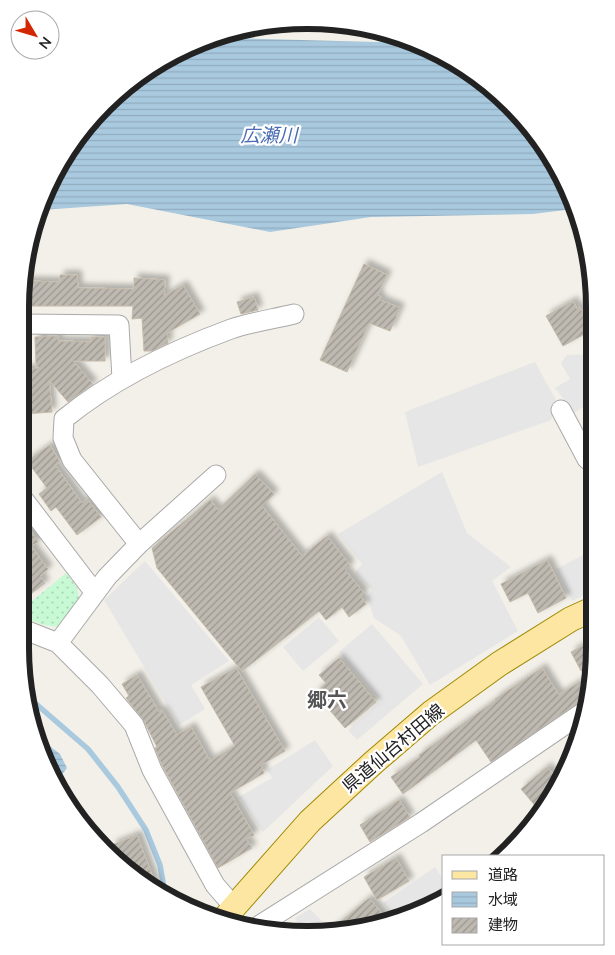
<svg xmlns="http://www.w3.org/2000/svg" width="615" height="955" font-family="Mulish,'Noto Sans JP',sans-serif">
	<defs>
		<pattern id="park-dots" width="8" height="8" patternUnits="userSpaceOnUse" patternTransform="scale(1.25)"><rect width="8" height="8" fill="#c7fad4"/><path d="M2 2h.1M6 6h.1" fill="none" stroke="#abd6b6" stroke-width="1.8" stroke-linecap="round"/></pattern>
		<pattern id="water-rules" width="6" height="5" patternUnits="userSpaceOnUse" patternTransform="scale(1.25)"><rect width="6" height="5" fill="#a9c9df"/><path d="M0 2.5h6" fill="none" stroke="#91acbf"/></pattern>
		<pattern id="building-hatch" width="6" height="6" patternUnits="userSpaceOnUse" patternTransform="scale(1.25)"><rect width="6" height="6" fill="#bfbab1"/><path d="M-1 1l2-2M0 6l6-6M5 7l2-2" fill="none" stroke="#9b9790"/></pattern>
		<filter id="shadow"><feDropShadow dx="4.5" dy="-4.5" stdDeviation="2.5" flood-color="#0004"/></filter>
	</defs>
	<rect width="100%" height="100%" fill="#f2f0e8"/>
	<path fill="url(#park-dots)" d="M66 573 77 587 80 604 65 626C47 628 35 623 20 614V611Z"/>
	<path fill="#e6e6e6" d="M594 354V400L574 413 555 388 570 379 561 363 567 355Z
		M535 362 556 400 551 420 418 467 405 412Z
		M442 472 467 533 511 567 492 581 518 631 430 685 401 636 374 618 367 597 372 590 355 573 362 564 338 534Z
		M593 550V591L572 601 556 569Z
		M145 561 229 661 191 685 205 709 179 725 104 600Z
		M319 617 339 641 303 671 283 647Z
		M372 624 423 684 357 740 348 730 381 701 339 652Z
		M315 740 333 766 263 832 239 797 272 778 267 770Z
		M435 867 444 881V897L395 919 383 903Z
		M310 909 331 930 304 933 295 918Z"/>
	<path fill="url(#water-rules)" d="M225 38 413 43 497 91 565 181 573 209 533 214 371 217 270 232 127 204 41 210 50 181 91 118 180 50Z
		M34 734 60 754 67 768 61 776 52 774 35 740Z"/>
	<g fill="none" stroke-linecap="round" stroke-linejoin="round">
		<path stroke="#a9c9df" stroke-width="5.5" d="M28 697 88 749 118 787 146 830 160 865 165 893"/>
	</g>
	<path fill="url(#building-hatch)" stroke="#c4baaa" filter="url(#shadow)" d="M364 264 387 275 377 295 381 297 380 300 400 308 390 331 369 323 347 372 320 360Z
		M60 275H77L78 288 134 289V278L165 280 164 296 183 285 200 314 167 333 168 343 152 351H144L142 318 132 319 133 306H22V281L60 282Z
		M254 297 258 310 241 314 237 302Z
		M573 301 577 309 580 307 592 330 563 346 546 316Z
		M58 336V341L91 342V337H105V361H73L93 384 68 402 49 380 52 412 23 414 22 370 39 368 36 364 35 337Z
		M50 445 60 462 55 465 82 503 87 499 101 517 77 535 56 507 51 511 39 494 47 488 27 461Z
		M255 474 274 494 262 506 302 556 327 536 350 565 345 570 364 593 360 596 366 604 349 617 342 607 326 620 319 611 242 671 157 568 152 548 210 500 218 510Z
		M21 517 38 542 31 546 48 569 40 576 45 583 31 594 20 580Z
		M547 560 566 598 538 613 528 593 510 602 501 584Z
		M593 640V665L581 671 571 652Z
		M339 658 376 702 345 728 315 693 326 683 319 675Z
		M236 668 285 751 261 765 264 773 230 793 254 835 246 839 252 848 218 868 162 765 155 748 157 747 144 721 126 698 129 696 122 684 137 675 159 712 162 710 177 735 191 727 210 761 235 746 201 687Z
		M542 668 559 695 581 681 590 694 589 699 579 702 491 762 476 740 403 794 391 777 420 757 419 755 496 700 495 699Z
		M547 767 559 781 546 801 537 808 521 789Z
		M399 800 410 817 370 842 360 825Z
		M137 835 157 889 133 876 118 860 112 845Z
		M396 858 409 881 377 900 364 877Z
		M369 898 389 922 382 925 331 930Z"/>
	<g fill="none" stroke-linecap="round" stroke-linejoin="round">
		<defs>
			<path id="minor" d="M22 324 119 325 122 379
				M561 410 587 459 594 464
				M21 496 95 593
				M139 544 216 475
				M20 628 58 643 100 685 134 725 152 770 215 885 234 907
				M58 643 107 577 139 544 72 460 63 438 64 419C113 379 171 351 231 329 251 322 274 319 294 314
				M255 928 421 823 585 711"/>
			<path id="major" d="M223 921 234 907 310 821 374 762 431 713 499 664 571 619 593 609"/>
		</defs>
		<use href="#minor" stroke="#a9a9a9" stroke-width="21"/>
		<use href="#major" stroke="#9f8800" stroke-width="26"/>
		<use href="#minor" stroke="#fff" stroke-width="19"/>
		<use href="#major" stroke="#fde6a2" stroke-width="24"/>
	</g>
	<g text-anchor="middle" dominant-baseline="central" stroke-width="4.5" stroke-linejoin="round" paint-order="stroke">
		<g font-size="18" fill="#222" stroke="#fff">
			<text transform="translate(393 748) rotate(-40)">県道仙台村田線</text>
		</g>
		<g font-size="19" font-style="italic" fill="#4b6cb4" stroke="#fff">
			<text x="269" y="135">広瀬川</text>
		</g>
		<g font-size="20" font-weight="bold" fill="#555" stroke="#fff">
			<text x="327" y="699">郷六</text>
		</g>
	</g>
	<path d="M0 0H615V955H0ZM307 29H308A278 278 0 0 1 586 307V648A278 278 0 0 1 308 926H307A278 278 0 0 1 29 648V307A278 278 0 0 1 307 29Z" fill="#fff" fill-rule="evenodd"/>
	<path fill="none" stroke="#222" stroke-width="6" d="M307 29H308A278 278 0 0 1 586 307V648A278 278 0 0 1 308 926H307A278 278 0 0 1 29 648V307A278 278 0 0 1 307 29Z"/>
	<rect x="442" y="855" width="162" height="90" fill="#ffffff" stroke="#a7a7a7"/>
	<rect x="452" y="871" width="25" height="8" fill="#fde6a2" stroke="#a7a7a7"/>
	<text x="488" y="880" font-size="15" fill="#222222">道路</text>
	<rect x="452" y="892" width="25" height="15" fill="url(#water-rules)" stroke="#a7a7a7"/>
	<text x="488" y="905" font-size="15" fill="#222222">水域</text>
	<rect x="452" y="918" width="25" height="15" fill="url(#building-hatch)" stroke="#a7a7a7"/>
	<text x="488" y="930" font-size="15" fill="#222222">建物</text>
	<g transform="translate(35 35) rotate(128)"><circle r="24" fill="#ffffff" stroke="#a7a7a7"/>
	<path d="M0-4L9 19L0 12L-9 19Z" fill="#d32700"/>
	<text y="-8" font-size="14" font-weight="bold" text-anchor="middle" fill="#222222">N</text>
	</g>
</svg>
